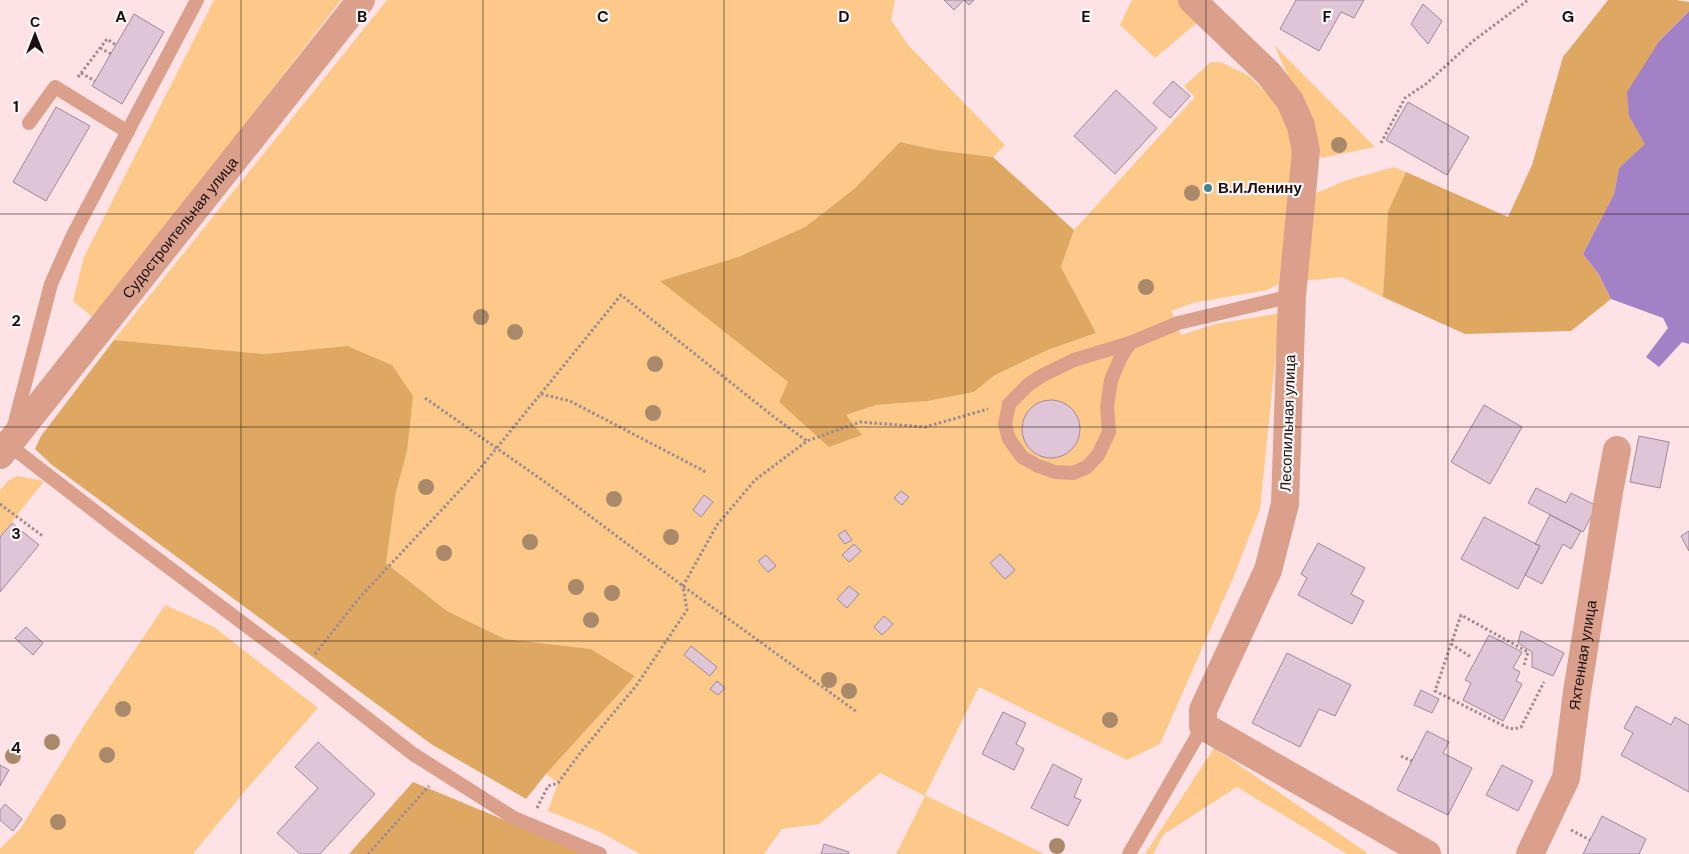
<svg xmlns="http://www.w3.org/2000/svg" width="1689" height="854" font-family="'DM Sans',sans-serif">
	<rect width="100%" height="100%" fill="#ffe2e6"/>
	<path fill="#fcc989" d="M214 0H341L95 319 73 301 84 257Z
		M387 0H895L891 20 909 46 1005 145 993 157 937 150 900 142 854 189 805 227 738 257 661 281 789 382 846 415 876 405 928 401 974 392 995 375 1048 350 1096 333 1061 267 1074 230 1195 97 1184 86 1211 62H1220L1248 75 1280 107 1295 145 1281 283 1267 290 1192 303 1171 311 1178 323 1181 335 1216 324 1280 313 1260 509 1233 578 1160 744 1127 760 979 687 925 795 1044 854H896L925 796 880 773 819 824 782 829 764 854H640L598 831 548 811 558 783 546 774 635 676 591 649 505 639 447 611 386 563 396 492 407 450 347 346 265 354 114 340Z
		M1132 0H1178L1199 21 1155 58 1120 25Z
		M1274 45 1375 147 1321 158 1315 135Z
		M1394 167 1406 172 1388 211 1383 297 1342 277 1301 281 1314 194 1347 180Z
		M17 476 44 481 0 537V490L9 480Z
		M165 605 214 627 318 708 243 793 193 854H0V849L21 828 87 721Z
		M1214 748 1366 852 1367 854H1347L1237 787 1164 834 1153 854H1145Z"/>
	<path fill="#dfa862" d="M1608 0H1676L1689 2V11L1660 40 1629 116 1646 144 1619 168 1614 194 1583 254 1598 273 1611 299 1571 331 1465 334 1383 297 1388 211 1406 172 1508 217 1532 165 1563 57Z
		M900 142 937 150 993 157 1074 230 1061 267 1096 333 1048 350 995 375 974 392 928 401 876 405 846 415 862 435 829 447 779 402 788 382 660 281 738 257 805 227 854 189Z
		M114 340 265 354 347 346 392 365 413 396 407 451 396 492 386 563 447 611 505 639 591 649 635 676 546 774 526 799 431 744 52 465 35 449 41 436Z
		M413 782 586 854H349Z"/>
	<path fill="#a381c7" d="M1689 11V344L1682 342 1659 367 1646 357 1668 328 1663 318 1611 299 1598 273 1583 254 1614 194 1619 168 1645 144 1629 116 1627 92 1660 40Z"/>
	<path fill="#e0c5d7" stroke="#a08798" d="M944 0H974L969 5 964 0 954 10Z
		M1296 0H1364L1354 18 1341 12 1319 51 1280 29Z
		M1423 4 1442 21 1428 44 1411 24Z
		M134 14 164 32 122 104 92 86Z
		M1173 81 1190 96 1170 118 1153 103Z
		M1116 90 1157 128 1115 174 1074 136Z
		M1408 102 1469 137 1447 175 1386 140Z
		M56 107 90 126 46 201 13 182Z
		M1022 429a29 29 0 1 1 58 0a29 29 0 1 1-58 0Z
		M1484 405 1522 427 1490 484 1451 462Z
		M1639 436 1669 442 1660 488 1630 482Z
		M1536 488 1566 503 1571 493 1597 506 1583 532 1528 503Z
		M901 491 909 497 902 505 894 498Z
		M704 495 713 502 701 517 693 510Z
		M1550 515 1581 531 1571 549 1563 544 1542 584 1525 575 1540 546 1535 544Z
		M1484 517 1540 546 1518 589 1461 559Z
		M12 523 39 545 0 592V537Z
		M845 530 852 540 845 544 838 535Z
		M1689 531V551L1681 536Z
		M1318 543 1365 568 1351 594 1364 601 1352 624 1298 595 1307 578 1301 574Z
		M854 544 861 551 849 562 842 555Z
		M1000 554 1015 570 1005 579 990 563Z
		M766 555 776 566 768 572 758 561Z
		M849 586 859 594 847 608 837 599Z
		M884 616 893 624 882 635 874 627Z
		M26 627 43 643 33 655 15 638Z
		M1521 631 1564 653 1553 676 1532 667V652L1518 643Z
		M1489 635 1522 652 1513 668 1520 672 1516 681 1522 684 1503 721 1463 700 1471 683 1465 680Z
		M691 646 717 667 710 676 684 655Z
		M1287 653 1351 685 1335 716 1319 709 1300 747 1252 723Z
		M717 681 725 688 718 695 710 689Z
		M1421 690 1439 699 1432 713 1414 705Z
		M1636 706 1671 725 1675 717 1689 725V792L1621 755 1633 733 1624 728Z
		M1003 712 1026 723 1016 744 1024 749 1014 770 982 754Z
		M1427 731 1449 742 1443 753 1472 768 1448 815 1397 790Z
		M318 742 375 794 320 854H300L277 833 318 788 295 767Z
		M1053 764 1082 779 1074 797 1081 800 1068 826 1031 808Z
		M0 765 9 770 0 786Z
		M1502 765 1533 781 1518 811 1486 795Z
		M5 804 22 819 13 831 0 820V810Z
		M1602 816 1646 839 1639 854H1583Z
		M824 844 849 852 848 854H821Z"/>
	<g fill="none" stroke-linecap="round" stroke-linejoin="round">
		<path stroke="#a08b8e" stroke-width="3" stroke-dasharray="2.5 2.5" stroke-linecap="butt" d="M100 48 111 54
			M81 73 95 81
			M78 77 107 39 116 45
			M1381 143 1405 98 1426 84 1473 41 1528 0
			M541 394 570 401 706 472
			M425 398 545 482 683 586 857 712
			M0 504 44 537
			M1451 644 1471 657
			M315 654 360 597 478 471 621 295 774 417 807 441
			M1524 665 1528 652 1461 615 1435 691 1508 728 1514 729 1521 727 1544 682
			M1401 756 1412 761
			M537 808 548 786 558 783 581 752 636 686 687 610 683 586 717 525 755 480 807 441 860 422 925 427 988 409
			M1571 830 1590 840
			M368 854 429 786"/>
		<path stroke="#daa08b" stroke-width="14" d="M197 0 72 237 51 284 9 445 119 530 304 669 413 754 514 818 600 854
			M29 123 55 87 128 132
			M1130 343 1074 360 1043 375 1029 384 1009 404 1005 424 1009 439 1022 457 1038 466 1055 472 1073 473 1087 467 1098 455 1109 432 1107 407 1111 380 1121 357 1130 343 1178 323 1292 296
			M1129 854 1203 726"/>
		<g stroke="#daa08b" stroke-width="28">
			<path d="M1192 0 1269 74 1290 101 1301 126 1306 151 1292 296 1285 504 1268 570 1203 710V726L1427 854"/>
			<path id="s1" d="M0 455 361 0"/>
			<path id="s2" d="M1530 854 1566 778 1577 692 1609 492 1617 450"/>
		</g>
	</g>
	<g fill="#aa896b">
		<circle cx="1339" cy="145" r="8"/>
		<circle cx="1192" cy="193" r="8"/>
		<circle cx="1146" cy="287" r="8"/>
		<circle cx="481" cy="317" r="8"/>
		<circle cx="515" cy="332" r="8"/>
		<circle cx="655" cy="364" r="8"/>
		<circle cx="653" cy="413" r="8"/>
		<circle cx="426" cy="487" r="8"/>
		<circle cx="614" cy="499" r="8"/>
		<circle cx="671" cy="537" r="8"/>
		<circle cx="530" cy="542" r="8"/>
		<circle cx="444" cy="553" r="8"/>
		<circle cx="576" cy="587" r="8"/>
		<circle cx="612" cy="593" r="8"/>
		<circle cx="591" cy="620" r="8"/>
		<circle cx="829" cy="680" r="8"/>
		<circle cx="849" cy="691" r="8"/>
		<circle cx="123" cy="709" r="8"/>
		<circle cx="1110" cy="720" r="8"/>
		<circle cx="52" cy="742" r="8"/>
		<circle cx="107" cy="755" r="8"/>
		<circle cx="13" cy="756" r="8"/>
		<circle cx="58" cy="822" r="8"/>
		<circle cx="1057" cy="846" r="8"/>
	</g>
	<path fill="none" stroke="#190e10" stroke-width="1" stroke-opacity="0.55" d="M241 0V854M483 0V854M724 0V854M965 0V854M1206 0V854M1448 0V854M0 214H1689M0 427H1689M0 641H1689"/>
	<circle fill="#418593" stroke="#fdf6f7" stroke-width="2" cx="1208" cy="188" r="5"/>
	<g text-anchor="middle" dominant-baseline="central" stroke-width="4.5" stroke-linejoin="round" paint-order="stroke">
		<g font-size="15" font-weight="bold" fill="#190e10" stroke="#fdf6f7" text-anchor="start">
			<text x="1218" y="188">В.И.Ленину</text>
		</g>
		<g font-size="15" fill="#190e10" stroke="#fdf6f7">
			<text stroke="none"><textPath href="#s1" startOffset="290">Судостроительная улица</textPath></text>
			<text transform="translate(1288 423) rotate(-88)">Лесопильная улица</text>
			<text stroke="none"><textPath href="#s2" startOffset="208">Яхтенная улица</textPath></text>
		</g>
	</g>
	<g font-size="16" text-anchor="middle" font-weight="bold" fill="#190e10" stroke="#fdf6f7" stroke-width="4.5" stroke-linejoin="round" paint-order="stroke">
		<text x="121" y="22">A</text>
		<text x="362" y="22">B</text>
		<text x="603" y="22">C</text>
		<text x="844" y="22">D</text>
		<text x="1086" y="22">E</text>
		<text x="1327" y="22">F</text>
		<text x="1568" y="22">G</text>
		<text x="16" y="112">1</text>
		<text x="16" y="326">2</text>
		<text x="16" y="539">3</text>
		<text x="16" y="753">4</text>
	</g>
	<g transform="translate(35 35)" stroke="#fdf6f7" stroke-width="4" paint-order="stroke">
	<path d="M0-4L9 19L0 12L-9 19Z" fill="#190e10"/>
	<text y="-8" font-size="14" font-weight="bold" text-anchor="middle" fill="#190e10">С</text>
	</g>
</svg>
